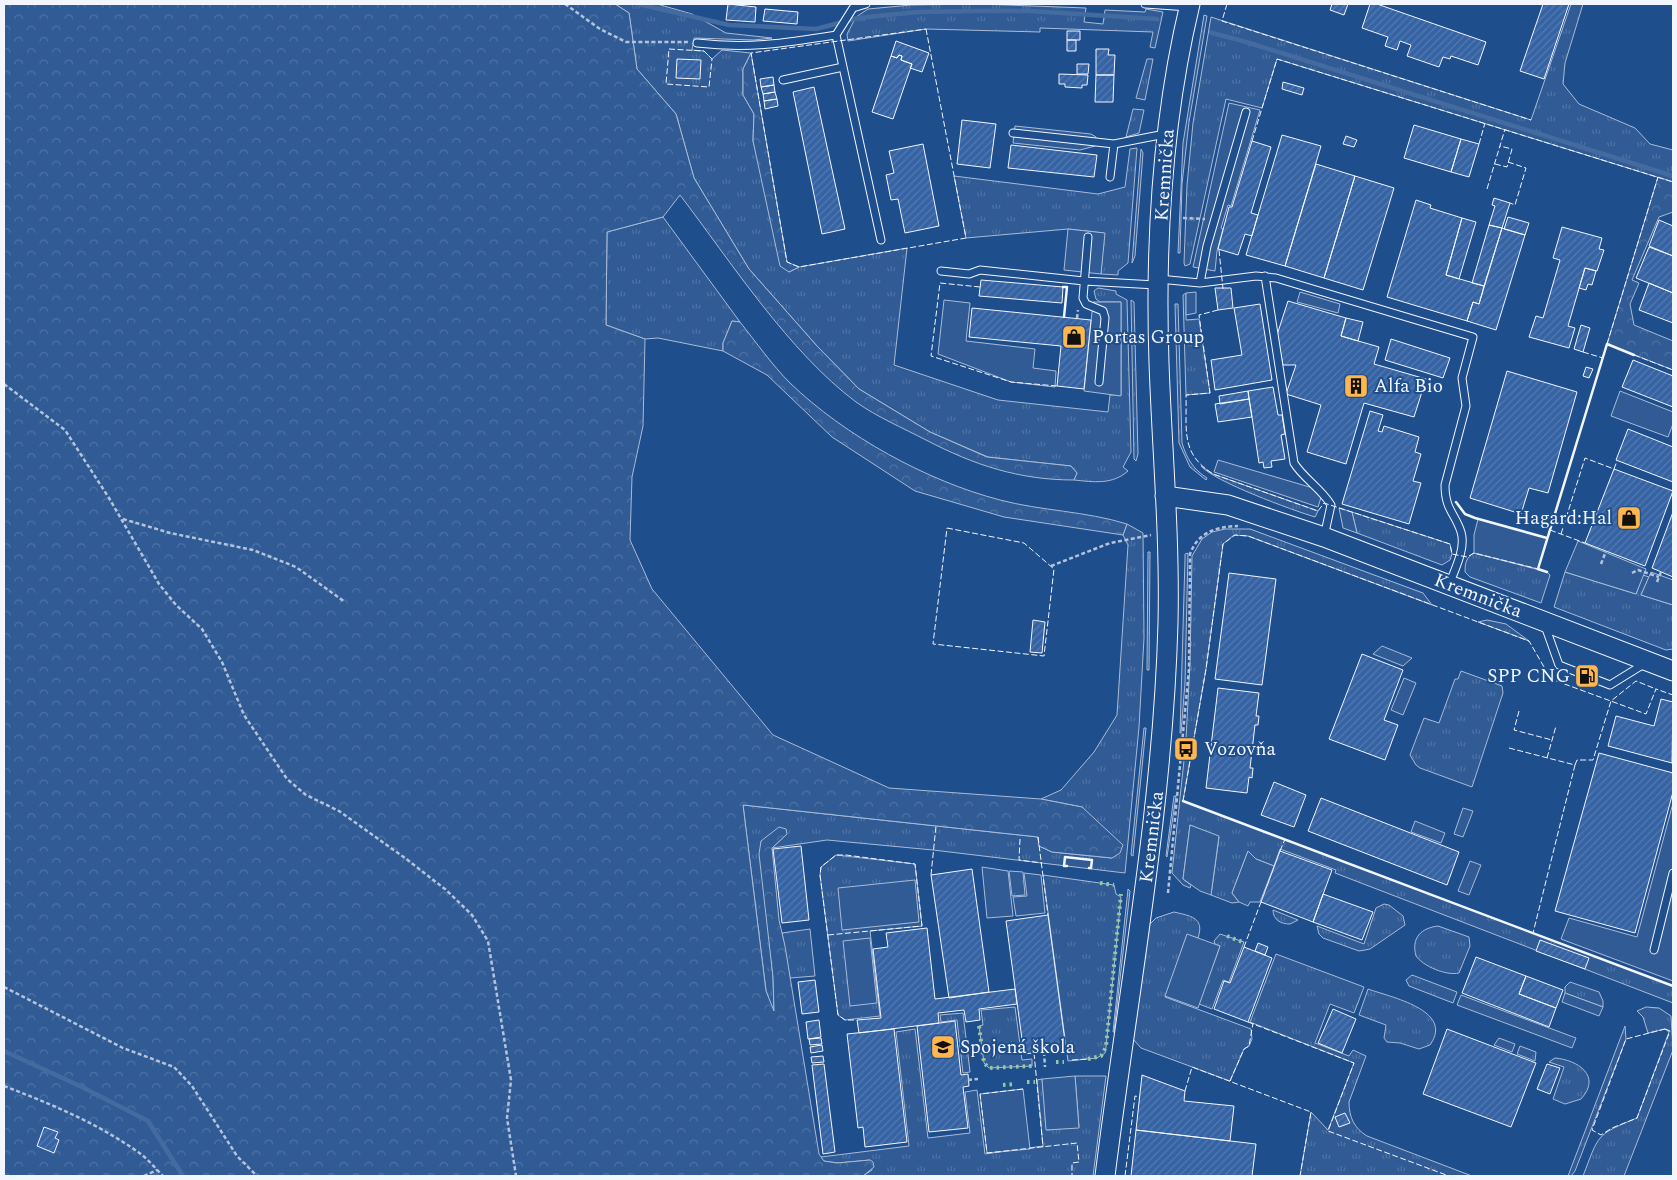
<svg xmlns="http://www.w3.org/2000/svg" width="1677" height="1180" font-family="Spectral,serif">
	<defs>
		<pattern id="grass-tufts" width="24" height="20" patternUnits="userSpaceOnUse" patternTransform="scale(1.25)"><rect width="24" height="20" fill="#305b95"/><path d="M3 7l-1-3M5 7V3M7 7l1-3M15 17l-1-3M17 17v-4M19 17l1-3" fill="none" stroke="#4e73a5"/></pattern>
		<pattern id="forest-crowns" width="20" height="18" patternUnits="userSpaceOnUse" patternTransform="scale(1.25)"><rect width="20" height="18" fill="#305b95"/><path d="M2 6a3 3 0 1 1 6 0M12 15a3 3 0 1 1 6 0" fill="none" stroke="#4e73a5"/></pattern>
		<pattern id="building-hatch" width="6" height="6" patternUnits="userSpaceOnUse" patternTransform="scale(1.25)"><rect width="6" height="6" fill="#3563a3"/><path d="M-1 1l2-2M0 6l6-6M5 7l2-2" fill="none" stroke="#537ab1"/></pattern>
	</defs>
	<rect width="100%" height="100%" fill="#1f4e8c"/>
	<path fill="url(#grass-tufts)" stroke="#a8bbd7" d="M615 4H657L692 14 726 33 772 38 754 40 694 38 692 50 704 51 712 59 722 50 751 53 743 69V95L754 114 753 141 789 272 799 267 907 248 894 365 998 400 1108 412 1110 395H1121V302H1100L1096 299 1094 291 1098 288 1116 291V294L1127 300 1131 452 1123 467 1128 471C1112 485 1094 482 1074 480L1077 473 1071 466 988 457 930 432 859 389 817 346 749 269 694 178 676 114 637 69 629 13Z
		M980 4 1086 8 1084 22 1103 24 1105 10 1145 12 1146 9 1163 12 1155 48 1150 47 1153 32 1040 28V32L926 29 848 41 847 34 856 17 868 9 911 5Z
		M1571 4H1583L1565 63 1563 84 1579 104 1635 128 1650 144 1673 150V182L1277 59 1262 108 1226 99 1190 264 1185 266 1184 263 1187 185 1193 123 1211 17 1531 120Z
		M1204 15 1207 16 1189 122 1182 184 1180 253H1178L1183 143Z
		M1147 59H1153L1145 100 1136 98Z
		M1133 109 1144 110 1139 133 1126 137Z
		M1137 148 1128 263 1118 271V275L1101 274 1104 233 1068 229 966 238 954 176 1098 194 1125 187 1130 149Z
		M1141 149 1143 153 1135 256 1132 263Z
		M663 217 740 322 732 321 723 343V351L658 338 645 339 606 325 607 232Z
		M1186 293V320L1199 319 1210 393 1186 395 1183 295Z
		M1131 300 1134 302 1138 454 1136 461 1134 459Z
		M1175 304H1178L1182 443C1187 459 1193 469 1207 478L1206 480 1190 467 1179 443Z
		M1201 466 1213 474 1318 511 1315 517C1292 510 1215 482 1201 466Z
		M1352 512 1450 544 1452 554 1450 560 1442 565 1357 533Z
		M1127 524 1143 533 1144 638 1139 727 1125 873 933 850 827 840 772 848 787 834 761 841 773 977 774 1013 766 991 743 805 1038 837 1039 846 1052 852 1112 858 1082 807 1041 799 1061 790 1094 752 1117 715 1128 545 1123 535Z
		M1225 529H1250L1412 589 1423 593 1432 605 1248 536 1234 535 1223 544 1206 669 1183 801 1673 986V1003L1335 873 1336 870 1280 849 1274 866 1256 859 1248 851 1232 893 1239 902 1232 903 1211 895 1219 837 1190 825 1183 879 1191 885 1190 888 1183 885 1172 873 1185 751H1190L1191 740 1186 739 1190 663 1192 556 1202 539 1212 532Z
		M1148 552H1150L1149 670H1147Z
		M1188 553 1185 683 1181 733H1180L1185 559V554Z
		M1474 553 1547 572 1550 575 1541 603 1470 577 1465 572C1465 563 1466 558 1474 553Z
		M1565 572 1636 594 1643 575 1649 577 1641 595 1673 605V649L1666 650 1554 607Z
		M1487 620 1506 624 1529 641 1478 622Z
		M1461 671 1502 686 1503 693 1472 787 1420 768 1416 765 1410 755 1424 718 1439 723 1455 679H1458Z
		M1144 728H1146L1133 856 1131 855Z
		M1174 796H1176L1167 857 1166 856Z
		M836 855 915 864 922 926 870 931 880 1016 845 1020 838 1015 820 875 821 867Z
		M1009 871 1023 872 1025 895 1012 896Z
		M1043 875 1114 885 1116 894 1121 897 1106 1047 1105 1053 1097 1058 1068 1061Z
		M1128 889 1130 891 1114 1032H1113Z
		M1384 904 1389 905 1403 916 1405 925 1370 949 1365 950 1359 951 1323 938 1319 934 1317 926 1364 944 1376 908Z
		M1273 910 1298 920 1290 924C1281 924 1273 920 1273 910Z
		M1174 912C1190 916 1205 917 1198 938L1187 935 1165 997 1251 1029 1252 1039 1249 1046 1244 1049 1230 1081 1141 1048 1133 1039 1149 925 1156 918Z
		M1438 926 1469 937 1470 946 1459 973C1446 976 1423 966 1416 956 1411 938 1421 928 1438 926Z
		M810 929 815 976 790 978 782 933Z
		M1220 934 1244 942 1229 982 1223 980 1212 1009 1199 1004 1220 946 1215 944 1214 941Z
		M1276 954 1364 987 1354 1013 1330 1004 1315 1043 1349 1056 1353 1050 1366 1056 1349 1102C1349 1117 1354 1128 1367 1136L1472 1176H1300L1311 1112 1328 1130 1354 1063 1250 1022Z
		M1412 975 1457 992 1453 1003 1409 986 1406 980Z
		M1570 982 1599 992 1603 1001V1007L1565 993V987Z
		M1368 989C1390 997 1455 1010 1430 1045L1419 1049 1400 1043 1387 1042 1384 1038 1386 1025 1359 1015Z
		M1015 1007 1022 1060 1032 1059V1066L989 1068 984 1063 979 1026 983 1025 981 1010Z
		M1646 1007 1659 1008 1671 1016 1673 1050 1624 1176H1583C1599 1135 1595 1135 1637 1118L1669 1032 1665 1029 1648 1033 1643 1017 1637 1011Z
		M963 1013 970 1072 963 1073 957 1020 941 1022 940 1015Z
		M1625 1026 1626 1039 1575 1171 1571 1176H1568Z
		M915 1029 928 1138 970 1133 965 1092 977 1090 985 1154 1043 1146 1037 1080 1042 1079 1047 1130 1079 1127 1075 1076H1106L1093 1176H863L872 1170 870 1160 838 1163 823 1161 821 1157 909 1146 896 1032Z
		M1499 1038 1515 1044 1512 1052 1494 1045Z
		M1520 1046 1536 1052 1535 1061 1517 1054Z
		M1555 1058C1578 1060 1602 1076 1581 1099L1565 1104 1553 1099 1564 1067 1549 1062Z"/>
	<path fill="url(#forest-crowns)" stroke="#a8bbd7" d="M4 4H615L629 13 637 69 676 114 694 178 749 269 817 346 859 389 930 432 987 457 1071 466 1077 473 1074 480C1019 480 974 465 926 440 903 428 877 417 856 402 789 352 731 262 680 195L663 217 607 232 606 325 645 339 643 426 632 477 630 540 652 589 773 735 889 788 1041 799 1082 807 1123 845 1120 853 1112 858 1052 852 1039 846 1038 837 743 805 766 991 774 1011 773 977 759 854 761 841 779 827 786 829 787 834 772 848 779 920 785 946 819 1154 824 1161 837 1163 870 1160 873 1162 874 1167 863 1176H4Z
		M751 53 787 262 799 267 789 272 780 266 753 141 754 114 743 95V69Z
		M1658 177 1673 182V212L1659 217 1632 280 1639 283 1630 304 1634 325 1673 341V370L1607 344Z
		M732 321 740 322C756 342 772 365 790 383 845 436 927 481 1000 500 1042 511 1085 511 1127 524L1123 535 1004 517 915 491 832 437 767 375 723 351V343Z"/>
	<path fill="#305b95" stroke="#a8bbd7" d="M1229 103 1260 110 1231 206 1228 205 1221 228 1223 229 1217 251 1215 271 1193 267Z
		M1015 126 1091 134 1096 137 1095 146 1080 150 1013 143Z
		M1068 229 1105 233 1101 274 1064 270Z
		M1196 292V313L1186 315V293Z
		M1300 292 1340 304 1338 313 1297 302Z
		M944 300 970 303 966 341 1035 349 1033 368 1056 371 1055 387 1011 382 938 354Z
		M1093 302H1121V396L1084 391Z
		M1620 391 1673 412V424L1668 437 1611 416Z
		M1218 460 1323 491 1318 507 1214 472Z
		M1339 508 1352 512 1357 533 1343 528Z
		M1478 519 1547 538 1538 569 1474 553V535Z
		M1578 541 1646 569 1636 594 1565 572Z
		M1651 572 1673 580V605L1641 595Z
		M1382 646 1412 658 1403 666 1373 654Z
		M1404 678 1416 683 1403 715 1391 710Z
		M1673 803V981L1561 939 1569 918 1637 937Z
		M1463 808 1473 811 1463 837 1454 834Z
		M1415 821 1445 833 1441 843 1411 832Z
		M1190 825 1219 836 1211 895 1200 891 1183 879Z
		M1248 851 1256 859 1274 866 1260 902H1250L1248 906 1239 902 1232 893Z
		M1470 861 1481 865 1469 895 1458 891Z
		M982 867 1008 871 1013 916 987 918Z
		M1024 873 1041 875 1045 913 1016 916 1013 897 1027 896Z
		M915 880 919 922 842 930 838 888Z
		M1187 934 1220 946 1198 1008 1165 996Z
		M870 938 877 1003 850 1006 843 941Z
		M1565 993 1603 1007 1599 1016 1562 1002Z
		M1461 995 1576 1038 1572 1048 1457 1005Z
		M1075 1076 1079 1128 1046 1130 1042 1079Z
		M1023 1089 1030 1149 987 1153 980 1094Z"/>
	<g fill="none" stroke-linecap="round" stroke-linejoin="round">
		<path stroke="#446ba0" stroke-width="4.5" d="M638 4 729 25 816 29 858 18 918 12 979 11H1030L1157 19
			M1212 33 1243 41 1673 176
			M4 1051 82 1087 148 1121 183 1176"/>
	</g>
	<path fill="url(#building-hatch)" stroke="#f2f6ff" d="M728 4 756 7 755 22 726 20Z
		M1332 4H1348L1344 15 1330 10Z
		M1370 4H1377L1486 42 1478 65 1451 56 1450 59 1443 57 1439 67 1407 56 1411 45 1400 41 1397 50 1385 46 1388 37 1362 28Z
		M1543 4H1569L1544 79 1520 71Z
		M765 9 798 12 797 24 763 21Z
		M1067 31H1080V40H1067Z
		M1067 40H1076V51H1067Z
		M896 41 929 53 922 72 910 68 912 64 901 60 902 56 899 55 897 58 891 56Z
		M1096 49H1109L1108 55H1115L1114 75H1096Z
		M899 55 902 56 901 60 912 64 893 119 872 112 891 56 897 58Z
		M677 59 701 60 700 79 676 78Z
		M1077 64H1089L1088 74H1077Z
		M1059 74 1088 75 1087 85H1082V88L1065 87V84H1059Z
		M1096 75H1114L1113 102H1095Z
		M773 77 774 85 761 87 760 79Z
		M1283 82 1304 88 1302 95 1282 89Z
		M774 85 775 92 763 94 761 87Z
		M814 87 845 229 822 234 793 92Z
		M775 92 777 99 764 101 763 94Z
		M777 99 778 106 765 109 764 101Z
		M962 120 996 124 990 168 957 164Z
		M1414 125 1461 139 1451 172 1404 158Z
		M1282 135 1321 146 1285 266 1246 255Z
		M1346 136 1357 140 1354 147 1343 144Z
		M1461 139 1479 144 1469 177 1451 172Z
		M1252 141 1271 147 1251 213 1258 215 1252 236 1245 234 1238 255 1218 249 1229 207H1232Z
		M923 144 939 226 905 233 898 199 891 200 886 175 894 173 889 151Z
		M1011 145 1097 155 1094 177 1008 168Z
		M1316 164 1355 176 1324 278 1285 266Z
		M1355 176 1394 188 1363 290 1324 278Z
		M1494 198 1510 203 1502 228 1489 225 1495 206 1492 205Z
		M1416 200 1431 205 1430 208 1462 218 1446 275 1484 286 1479 304 1473 302 1467 321 1387 297Z
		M1508 217 1529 223 1525 235 1504 229Z
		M1462 218 1476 222 1459 279 1446 275Z
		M1659 220 1673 226V256L1649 246Z
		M1489 225 1502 228 1484 286 1472 283Z
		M1562 227 1602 238 1599 249 1604 250 1597 271 1585 268 1568 326 1575 328 1569 348 1529 337 1536 316 1543 318 1560 260 1553 258Z
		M1502 228 1525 235 1496 330 1467 321 1473 302 1479 304Z
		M1649 247 1673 256V293L1636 278Z
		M1585 268 1596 271 1592 285 1588 284 1586 290 1579 288Z
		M981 280 1063 287 1062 303 979 296Z
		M1649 283 1673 293V323L1639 310Z
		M1215 288H1231L1233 308 1218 310Z
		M1288 301 1346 318 1341 336 1379 347 1374 364 1426 379 1414 417 1364 403 1346 464 1307 452 1321 405 1286 394 1296 365H1283L1277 335Z
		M1260 304 1272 380 1215 390 1211 360 1242 355 1234 308Z
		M972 308 1091 320 1084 389 1057 386 1061 346 969 337Z
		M1346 318 1363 322 1358 341 1341 336Z
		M1581 325 1590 328 1583 352 1574 349Z
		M1391 339 1450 358 1443 378 1385 360Z
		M1633 360 1673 376V407L1622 387Z
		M1586 367 1593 369 1589 378 1583 376Z
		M1507 371 1577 392 1548 493 1529 488 1521 514 1470 498Z
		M1273 387 1278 415H1282L1285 434 1281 435 1285 459 1271 461 1272 467 1264 468 1263 462 1259 463 1248 391Z
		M1248 391 1249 399 1220 404 1219 396Z
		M1249 399 1252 417 1218 422 1215 404Z
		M1370 411 1383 415 1378 431 1382 432 1384 426 1419 437 1415 452 1421 454 1413 481 1421 483 1409 524 1342 504Z
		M1628 429 1673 447V482L1616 460Z
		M1614 469 1673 491 1645 566 1585 543Z
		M1673 512V577L1652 568Z
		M1229 573 1276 579 1262 685 1215 679Z
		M1033 620 1045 622 1042 653 1030 652Z
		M1362 654 1403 670 1384 720 1398 725 1385 760 1329 739Z
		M1218 688 1259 693 1256 716H1259L1258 725H1255L1250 768H1253L1252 778 1249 777 1247 793 1206 788Z
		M1661 699 1673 702 1672 763 1608 746 1616 716 1654 726Z
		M1599 753 1673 773V792L1635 933 1555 911Z
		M1274 782 1306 795 1294 827 1261 815Z
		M1321 798 1459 852 1447 885 1308 831Z
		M801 846 809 920 782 923 773 849Z
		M1280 851 1332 870 1313 922 1261 902Z
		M972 869 989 992 949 998 931 875Z
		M1323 894 1373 912 1362 940 1313 922Z
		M1048 915 1066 1049 1024 1054 1006 921Z
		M927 928 935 999 1015 989 1017 1004 979 1009 980 1020 966 1022 964 1010 938 1013 939 1023 859 1033 857 1020 881 1018 873 949 888 947 886 933Z
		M1540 940 1589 958 1585 969 1536 951Z
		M1258 943 1268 947 1265 955 1255 951Z
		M1244 947 1272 958 1248 1022 1214 1009 1224 981 1230 983Z
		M1476 957 1526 976 1519 994 1556 1008 1549 1027 1462 993Z
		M1526 976 1563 990 1556 1008 1519 994Z
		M815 980 819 1012 802 1014 798 982Z
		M1333 1009 1356 1019 1342 1053 1318 1043Z
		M819 1020 821 1037 808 1039 806 1022Z
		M955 1021 961 1075 968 1074 969 1086 963 1087 968 1128 929 1132 917 1026Z
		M894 1029 907 1142 865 1147 863 1127 858 1128 847 1034Z
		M1447 1029 1536 1063 1511 1127 1423 1094Z
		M821 1038 822 1044 810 1045 809 1039Z
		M822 1045 823 1051 811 1053 810 1047Z
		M823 1056 824 1062 812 1063 811 1057Z
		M824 1064 835 1152 823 1154 812 1065Z
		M1547 1064 1560 1068 1550 1094 1537 1089Z
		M1142 1075 1185 1091 1184 1101 1234 1106 1230 1141 1136 1130Z
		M1345 1113 1350 1123 1339 1127 1335 1117Z
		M44 1127 58 1132 55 1138 59 1140 54 1153 37 1146Z
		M1136 1130 1256 1144 1252 1176H1131Z"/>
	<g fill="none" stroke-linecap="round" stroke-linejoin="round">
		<defs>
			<path id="lane" d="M1145 4 1189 7
				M836 35 881 240
				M697 43C749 49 786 43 836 35L853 8 866 4
				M783 80 843 67
				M1013 133 1114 144 1165 134
				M1110 177 1114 144
				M1088 237 1083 298 1086 304 1103 311 1105 318 1099 382
				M941 271 969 274 980 270 1084 281 1156 285
				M1265 276 1294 463C1304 479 1321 488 1331 505L1324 537
				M1159 279 1200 283 1256 276 1276 278 1473 337 1462 378 1466 406 1445 485C1445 510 1455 513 1461 532 1466 548 1455 569 1449 585
				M1200 283 1207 246 1246 112
				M1544 623 1559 665 1610 685 1644 664
				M1654 950 1673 873"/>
			<path id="secondary" d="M1165 496 1228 505 1324 537 1673 671
				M1105 1176C1128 992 1163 809 1168 623 1170 536 1162 450 1159 363 1155 243 1162 120 1190 4"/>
		</defs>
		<use href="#lane" stroke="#f2f6ff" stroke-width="9"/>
		<use href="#secondary" stroke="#f2f6ff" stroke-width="21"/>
		<path stroke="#b3c4dc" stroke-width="2.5" stroke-dasharray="4 2.5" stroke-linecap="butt" d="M565 4 600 29 626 42H688
			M1183 218 1205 219
			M1077 318 1078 310
			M4 384 65 430 109 498 159 584 176 605 202 629 222 662 244 715 287 779 306 795 339 811 405 858 445 889 472 915 488 941 511 1080 507 1118 516 1176
			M123 519 170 533 253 550 296 567 345 602
			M1601 564 1606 551
			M1051 566 1110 543 1151 535
			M1632 573 1638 570 1659 577
			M1657 582 1661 572
			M1168 893 1189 669 1190 554C1198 532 1216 527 1238 526
			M4 987 123 1048 174 1067 192 1086 237 1156 257 1176
			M1044 1052 1045 1067
			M968 1080 978 1079
			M4 1086C51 1104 97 1123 138 1152 147 1158 155 1168 163 1176
			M144 1176 157 1170"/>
		<use href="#lane" stroke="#1f4e8c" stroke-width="7"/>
		<use href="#secondary" stroke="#1f4e8c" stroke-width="19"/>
		<path stroke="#97c8a6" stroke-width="4" stroke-dasharray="2.5 4" stroke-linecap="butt" d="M1100 883 1114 885
			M1227 936 1245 943
			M979 1026 984 1063 989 1068 1032 1066
			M1088 1059 1101 1056 1106 1047 1121 894
			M1056 1062H1064
			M1027 1082H1035
			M1003 1085 1015 1084"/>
		<path stroke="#f2f6ff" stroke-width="1" stroke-dasharray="6 2.5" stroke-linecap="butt" d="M1227 4 1222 21 1531 120
			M926 29 966 238 799 267 787 262 751 53Z
			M669 49 704 51 712 59 709 87 666 84Z
			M1252 141 1277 59 1673 182
			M1479 144 1485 123
			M1508 162 1526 168 1515 205 1510 203
			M1495 164 1507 167 1512 149 1500 146
			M1487 189 1505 129
			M1219 250 1223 289
			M980 287 940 283 931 356 1011 382 1057 386
			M1218 310 1199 315 1210 393 1186 395C1187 430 1180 453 1213 474L1318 511 1324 503 1450 544 1452 554 1467 557 1474 553 1538 569
			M1607 344 1658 177
			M1583 352 1603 358
			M1634 355 1673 370
			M947 528 1024 543 1054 569 1044 656 933 644Z
			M1550 530 1585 543
			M1561 534 1585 458 1614 469 1617 461
			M1519 711 1514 730 1552 740
			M1509 748 1575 765 1533 933
			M1547 758 1556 726
			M1575 765 1577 760H1593L1611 701 1636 681 1656 689
			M1183 801 1206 669 1223 544 1235 535 1248 536 1529 641 1551 679 1646 714 1656 689 1673 695
			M1038 837 1048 915
			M1020 839 1019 860 1042 863
			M1280 851 1285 839
			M931 875 936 826
			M828 935 922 926 915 864 846 855H836L821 867 820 875 838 1015 845 1020H855
			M1244 947 1261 902
			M1248 1022 1354 1063 1328 1131 1449 1176
			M1665 1029 1670 1031 1637 1118 1612 1128 1601 1135 1592 1130 1626 1039Z
			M1034 1053 1043 1147
			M1072 1060 1088 1059
			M1230 1081 1244 1049 1249 1046 1253 1023
			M1023 1089 980 1094 987 1153 1077 1143 1079 1162 1072 1163V1176
			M1185 1091 1192 1067 1311 1112 1300 1176
			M1125 1176 1135 1096 1140 1097"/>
		<path stroke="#f2f6ff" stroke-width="2.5" d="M1063 287H1067L1064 317
			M1456 502 1465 514 1475 518 1547 538
			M1547 572 1538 569 1607 344 1634 355
			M1183 801 1673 986
			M1067 866H1064L1065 857 1092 860 1091 868H1089"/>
	</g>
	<defs>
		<symbol id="shop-square" viewBox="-11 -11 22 22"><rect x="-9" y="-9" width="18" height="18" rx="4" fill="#ffb74d" stroke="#1f4e8c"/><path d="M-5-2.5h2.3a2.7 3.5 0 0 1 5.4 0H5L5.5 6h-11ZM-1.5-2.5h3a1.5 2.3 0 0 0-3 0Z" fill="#111"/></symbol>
		<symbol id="building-square" viewBox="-11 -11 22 22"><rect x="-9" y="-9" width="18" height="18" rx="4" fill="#ffb74d" stroke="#1f4e8c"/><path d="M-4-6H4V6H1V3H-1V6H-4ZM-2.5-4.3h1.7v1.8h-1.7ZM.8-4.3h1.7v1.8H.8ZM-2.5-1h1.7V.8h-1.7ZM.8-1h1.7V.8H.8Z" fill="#111"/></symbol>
		<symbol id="fuel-square" viewBox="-11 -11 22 22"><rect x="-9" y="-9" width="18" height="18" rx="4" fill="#ffb74d" stroke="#1f4e8c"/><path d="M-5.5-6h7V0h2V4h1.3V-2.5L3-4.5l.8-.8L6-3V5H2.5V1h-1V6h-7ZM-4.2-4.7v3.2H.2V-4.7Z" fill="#111"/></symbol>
		<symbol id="bus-square" viewBox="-11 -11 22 22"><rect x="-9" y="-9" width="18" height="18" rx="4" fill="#ffb74d" stroke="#1f4e8c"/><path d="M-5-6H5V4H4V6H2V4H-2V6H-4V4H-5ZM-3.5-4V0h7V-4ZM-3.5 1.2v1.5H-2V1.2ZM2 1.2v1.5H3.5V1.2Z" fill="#111"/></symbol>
		<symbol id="school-square" viewBox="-11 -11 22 22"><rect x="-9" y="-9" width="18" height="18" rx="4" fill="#ffb74d" stroke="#1f4e8c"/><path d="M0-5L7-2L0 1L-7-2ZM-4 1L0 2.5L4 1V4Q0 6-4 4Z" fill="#111"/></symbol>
	</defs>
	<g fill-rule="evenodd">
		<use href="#shop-square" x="1060" y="323" width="28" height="28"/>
		<use href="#building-square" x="1342" y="372" width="28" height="28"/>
		<use href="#shop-square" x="1615" y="504" width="28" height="28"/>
		<use href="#fuel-square" x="1573" y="662" width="28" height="28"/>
		<use href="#bus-square" x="1172" y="735" width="28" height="28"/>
		<use href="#school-square" x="929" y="1033" width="28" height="28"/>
	</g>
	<g text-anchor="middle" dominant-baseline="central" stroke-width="4" stroke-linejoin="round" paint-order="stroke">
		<g font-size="19" fill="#f2f6ff" stroke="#1f4e8c">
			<text transform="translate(1165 175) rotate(-86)">Kremnička</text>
			<text transform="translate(1478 596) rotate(21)">Kremnička</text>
			<text transform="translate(1152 837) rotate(-83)">Kremnička</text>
		</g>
		<g font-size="19" fill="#f2f6ff" stroke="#1f4e8c" text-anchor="start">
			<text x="1092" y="337">Portas Group</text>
			<text x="1374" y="386">Alfa Bio</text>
			<text x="1612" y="518" text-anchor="end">Hagard:Hal</text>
			<text x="1570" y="676" text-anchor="end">SPP CNG</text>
			<text x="1204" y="749">Vozovňa</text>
			<text x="960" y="1047">Spojená škola</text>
		</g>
	</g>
	<rect width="1677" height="1180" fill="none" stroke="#f2f6ff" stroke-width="10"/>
</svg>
